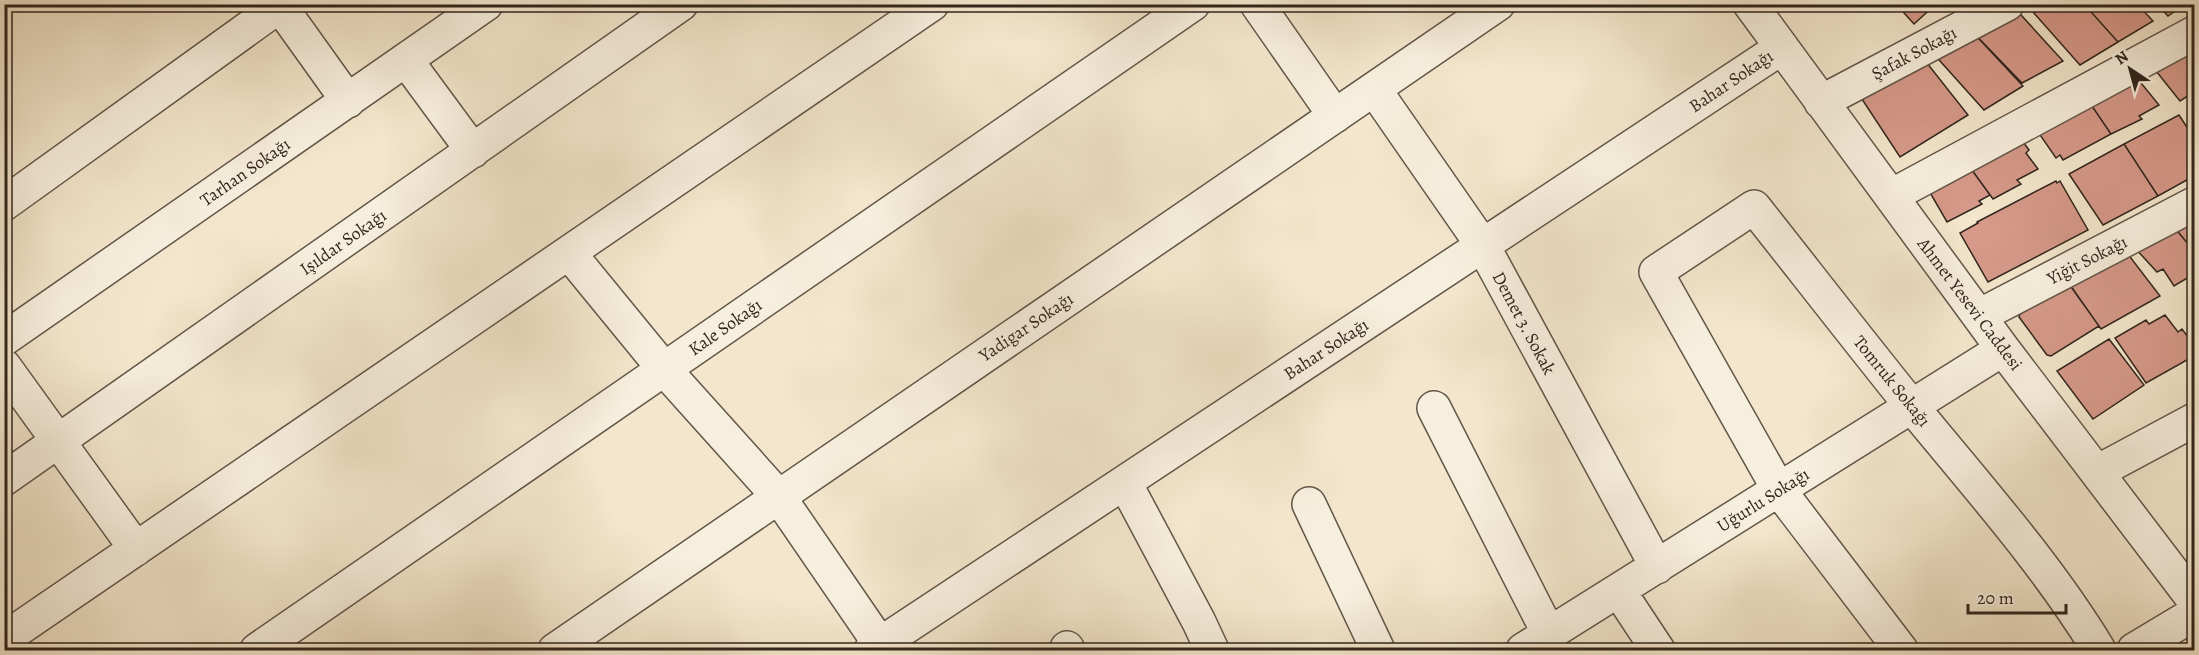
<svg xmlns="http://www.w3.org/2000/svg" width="2199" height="655" font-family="Alegreya,serif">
	<rect width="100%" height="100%" fill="#f3e6cc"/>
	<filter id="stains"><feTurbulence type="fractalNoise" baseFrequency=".00333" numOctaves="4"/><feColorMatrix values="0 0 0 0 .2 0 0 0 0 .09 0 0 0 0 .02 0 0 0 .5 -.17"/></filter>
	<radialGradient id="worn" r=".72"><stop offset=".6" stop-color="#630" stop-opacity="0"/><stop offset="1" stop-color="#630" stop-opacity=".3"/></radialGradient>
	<path fill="#d6998a" stroke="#31261d" stroke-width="1.5" d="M1896 4H1936L1914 24Z
		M2011 4 2063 61 2022 83 1966 25Z
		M2026 4H2084L2118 42 2080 65Z
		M2084 4H2137L2153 21 2118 42Z
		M2157 4H2185L2168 16Z
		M1966 25 2023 86 1984 110 1932 52Z
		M2194 29V92L2180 101 2144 56Z
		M1923 58 1968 115 1900 157 1856 90Z
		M2128 62 2144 81 2141 83 2159 105 2139 116 2142 119 2111 134 2081 90Z
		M2081 90 2111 134 2063 160 2060 155 2056 158 2027 116Z
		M2179 115 2194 138V176L2158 196 2124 144Z
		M2012 127 2029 150 2026 153 2038 169 2017 180 2021 184 1993 199 1961 155Z
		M2124 144 2158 196 2103 225 2069 174Z
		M1961 155 1990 195 1979 201 1982 204 1947 222 1921 177Z
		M2056 181 2057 183 2060 181 2088 230 1988 282 1960 233 1978 223 1977 222Z
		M2194 216V251L2174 227Z
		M2173 226 2194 251V274L2174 286 2163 269 2157 272 2134 247Z
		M2124 249 2160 296 2101 329 2068 282Z
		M2069 284 2099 326 2051 356 2047 355 2019 317 2020 314Z
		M2165 315 2178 332 2182 329 2194 345V356L2146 383 2115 338 2146 320 2149 324Z
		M2109 339 2144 385 2093 419 2057 371Z"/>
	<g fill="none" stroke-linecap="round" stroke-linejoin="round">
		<defs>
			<path id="minor" d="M1257 4 1335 116
				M1750 4 2003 349 2194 600
				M280 6 348 101
				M406 60 473 151
				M1374 89 1483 246 1657 567
				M1821 102 2007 4
				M1891 196 2194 33
				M4 204 282 4
				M569 253 664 369 779 497 884 650
				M1979 316 2194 204
				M4 339 486 4
				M4 366 136 549
				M1434 408 1549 634
				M2097 472 2194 420
				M4 479 681 4
				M1125 483 1199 622 1212 650
				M1309 504 1378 650
				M1619 591 1658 650
				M4 639 932 4
				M1067 648 1068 650
				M257 650 1193 4
				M555 650 1498 4
				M871 650 1781 48
				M1523 650 2003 349
				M1901 650 1779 490 1656 272 1754 207C1807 274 1859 341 1913 408 1977 486 2046 563 2099 650
				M2134 650 2194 614"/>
		</defs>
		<use href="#minor" stroke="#625649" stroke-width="36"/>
		<use href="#minor" stroke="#f7efde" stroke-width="33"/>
	</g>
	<g text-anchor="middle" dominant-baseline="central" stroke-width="4.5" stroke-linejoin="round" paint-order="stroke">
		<g font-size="18" fill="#31261d" stroke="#f7efde">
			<text transform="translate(1914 53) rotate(-28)">Şafak Sokağı</text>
			<text transform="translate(1731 81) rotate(-34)">Bahar Sokağı</text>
			<text transform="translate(245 172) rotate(-35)">Tarhan Sokağı</text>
			<text transform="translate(343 242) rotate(-35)">Işıldar Sokağı</text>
			<text transform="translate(2087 260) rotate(-27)">Yiğit Sokağı</text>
			<text transform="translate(1970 304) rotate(53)">Ahmet Yesevi Caddesi</text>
			<text transform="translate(1524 323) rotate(62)">Demet 3. Sokak</text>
			<text transform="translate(725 327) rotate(-35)">Kale Sokağı</text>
			<text transform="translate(1026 327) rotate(-34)">Yadigar Sokağı</text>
			<text transform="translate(1326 349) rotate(-33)">Bahar Sokağı</text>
			<text transform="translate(1892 381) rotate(51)">Tomruk Sokağı</text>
			<text transform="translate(1763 500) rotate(-32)">Uğurlu Sokağı</text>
		</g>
	</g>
	<rect width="2199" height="655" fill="none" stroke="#f3e6cc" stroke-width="24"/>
	<rect x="6" y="6" width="2187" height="643" fill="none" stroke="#31261d" stroke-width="3"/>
	<rect x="12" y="12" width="2175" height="631" fill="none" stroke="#31261d" stroke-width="1.5"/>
	<g transform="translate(2130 69) rotate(324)" stroke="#f7efde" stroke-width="4.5" paint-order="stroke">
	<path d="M0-4.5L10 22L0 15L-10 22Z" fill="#31261d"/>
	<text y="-9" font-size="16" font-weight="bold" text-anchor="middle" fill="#31261d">N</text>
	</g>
	<path d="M1968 604v9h98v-9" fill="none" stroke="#31261d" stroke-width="3"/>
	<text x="1977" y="604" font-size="18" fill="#31261d" stroke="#f7efde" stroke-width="4.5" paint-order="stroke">20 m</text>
	<rect width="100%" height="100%" filter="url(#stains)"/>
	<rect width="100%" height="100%" fill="url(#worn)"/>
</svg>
